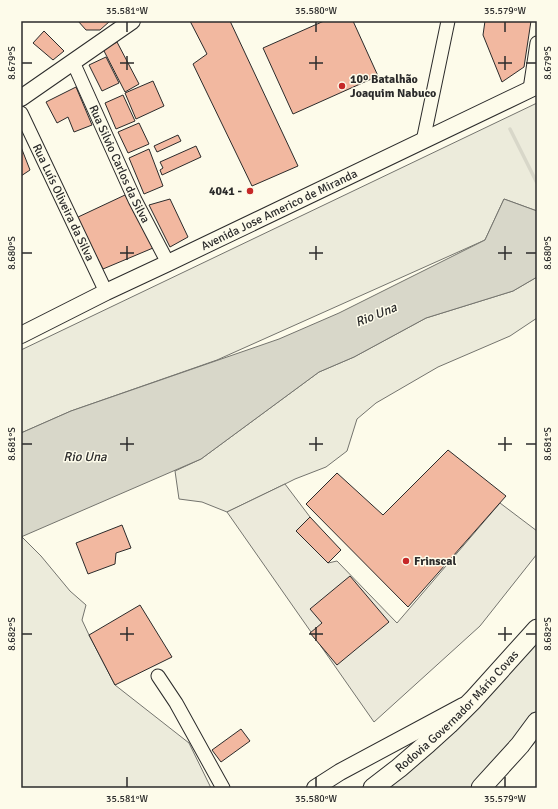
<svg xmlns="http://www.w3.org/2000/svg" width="558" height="809" font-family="Signika,sans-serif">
	<rect width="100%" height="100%" fill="#fdfbea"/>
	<path fill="#ecebdb" stroke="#74746e" d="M537 103V211L504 199 485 240 217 360 71 411 21 433V350Z
		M537 277V318L510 336 438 367 376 403 357 419 347 451 326 467 295 479 285 484 227 512 202 502 179 499 175 471 201 459 319 372 354 357 426 318 513 291Z
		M21 537H22L41 556 70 591 86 605 82 620 89 635 115 685 189 743 211 788H21Z
		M537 639V740L494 788H387Z"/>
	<path fill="#eceadb" stroke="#74746e" d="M285 484 310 517 296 531 328 563 337 561 397 623 500 503 537 531V554L480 626 374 722 227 512Z"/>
	<path fill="#d8d7c9" stroke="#74746e" d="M504 199 537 211V277L513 291 426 318 354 357 319 372 201 459 21 537V433L71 411 279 339 339 313 485 240Z"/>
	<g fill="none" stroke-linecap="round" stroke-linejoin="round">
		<path stroke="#d8d7c9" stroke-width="3.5" d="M510 129 537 183"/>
	</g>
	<path fill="#f2b8a0" stroke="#2b2b2b" d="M78 21H110L100 30H86Z
		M190 21H230L298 166 252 186 193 64 207 54Z
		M324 21H353L378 76 293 114 263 48Z
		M485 21H531L524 67 502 82 483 35Z
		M44 31 64 51 53 60 33 43Z
		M117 42 139 84 125 92 103 49Z
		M106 57 119 83 102 91 89 65Z
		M153 81 164 106 136 119 125 93Z
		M76 87 92 125 74 132 68 117 57 123 46 102Z
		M123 95 135 121 116 129 105 103Z
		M139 123 149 144 128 153 118 132Z
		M178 135 181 141 157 152 154 146Z
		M196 146 201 157 162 175 160 170 163 168 160 162Z
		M21 147 30 170 21 176Z
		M149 149 163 186 144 194 129 158Z
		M125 195 153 248 103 269 76 218Z
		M170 199 188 237 170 247 149 205Z
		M448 450 506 496 408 607 306 504 337 473 383 515Z
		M310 517 341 550 328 563 296 531Z
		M122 525 131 548 116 553 115 564 88 574 76 543Z
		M350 576 389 622 337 665 310 633 322 623 310 609Z
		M140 605 172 657 115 685 89 635Z
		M241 729 250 741 221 762 212 750Z"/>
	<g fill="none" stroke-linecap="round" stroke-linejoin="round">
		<defs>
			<g id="minor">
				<path id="s1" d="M73 62 135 200 168 263"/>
				<path d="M530 89 537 43"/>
				<path id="s2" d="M21 113 106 292"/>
				<path d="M423 141 448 21"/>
				<path d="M158 676 176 703 223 788"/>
			</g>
			<g id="major">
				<path d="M21 98 132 21"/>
				<path id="s3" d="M21 335 106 292 168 263 537 86"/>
				<path d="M315 788 340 772 463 706"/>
			</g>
			<g id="highway">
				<path id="s4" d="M373 788 399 768 428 743 449 724 473 700 537 629"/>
				<path d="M481 788 520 745 537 722"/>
			</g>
		</defs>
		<use href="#minor" stroke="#2b2b2b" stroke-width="15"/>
		<use href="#major" stroke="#2b2b2b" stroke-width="18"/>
		<use href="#highway" stroke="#2b2b2b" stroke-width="21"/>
		<use href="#minor" stroke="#fdfbea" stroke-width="13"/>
		<use href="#major" stroke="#fdfbea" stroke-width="16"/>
		<use href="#highway" stroke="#fdfbea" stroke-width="19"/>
	</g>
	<path fill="none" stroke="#2b2b2b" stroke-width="1.5" d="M127 22V32M316 22V32M505 22V32M127 56V70M316 56V70M505 56V70M22 63H32M120 63H134M309 63H323M498 63H512M526 63H536M127 246V260M316 246V260M505 246V260M22 253H32M120 253H134M309 253H323M498 253H512M526 253H536M127 437V451M316 437V451M505 437V451M22 444H32M120 444H134M309 444H323M498 444H512M526 444H536M127 627V641M316 627V641M505 627V641M22 634H32M120 634H134M309 634H323M498 634H512M526 634H536M127 777V787M316 777V787M505 777V787"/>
	<g fill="#c62828" stroke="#fdfbea" stroke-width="1.5">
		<circle cx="342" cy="86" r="4"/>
		<circle cx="250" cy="191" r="4"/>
		<circle cx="406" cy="561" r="4"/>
	</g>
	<g text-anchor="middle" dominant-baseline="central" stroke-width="3" stroke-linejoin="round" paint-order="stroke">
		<g font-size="12" font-weight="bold" fill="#2b2b2b" stroke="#fdfbea" text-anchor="start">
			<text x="350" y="79">10º Batalhão<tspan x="350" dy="14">Joaquim Nabuco</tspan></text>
			<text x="242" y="191" text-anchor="end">4041 -</text>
			<text x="414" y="561">Frinscal</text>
		</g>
		<g font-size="12" fill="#2b2b2b" stroke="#fdfbea">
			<text stroke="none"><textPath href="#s1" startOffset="112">Rua Silvio Carlos da Silva</textPath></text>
			<text stroke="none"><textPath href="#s2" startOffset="99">Rua Luís Oliveira da Silva</textPath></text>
			<text stroke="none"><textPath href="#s3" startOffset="287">Avenida Jose Americo de Miranda</textPath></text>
			<text stroke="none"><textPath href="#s4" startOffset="114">Rodovia Governador Mário Covas</textPath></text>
		</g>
		<g font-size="13" font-style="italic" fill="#2b2b2b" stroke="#fdfbea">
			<text transform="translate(376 315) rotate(-22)">Rio Una</text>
			<text x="85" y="457">Rio Una</text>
		</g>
	</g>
	<rect width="558" height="809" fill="none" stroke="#fdfbea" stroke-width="44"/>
	<rect x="22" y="22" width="514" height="765" fill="none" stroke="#2b2b2b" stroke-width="1.5"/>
	<g font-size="10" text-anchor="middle" fill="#2b2b2b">
		<text x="127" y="14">35.581°W</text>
		<text x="316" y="14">35.580°W</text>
		<text x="505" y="14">35.579°W</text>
		<text transform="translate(11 63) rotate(-90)" y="4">8.679°S</text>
		<text transform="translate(547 63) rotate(-90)" y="4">8.679°S</text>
		<text transform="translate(11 253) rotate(-90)" y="4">8.680°S</text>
		<text transform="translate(547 253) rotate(-90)" y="4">8.680°S</text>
		<text transform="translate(11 444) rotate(-90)" y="4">8.681°S</text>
		<text transform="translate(547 444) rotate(-90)" y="4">8.681°S</text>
		<text transform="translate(11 634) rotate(-90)" y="4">8.682°S</text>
		<text transform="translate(547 634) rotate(-90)" y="4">8.682°S</text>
		<text x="127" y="802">35.581°W</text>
		<text x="316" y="802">35.580°W</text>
		<text x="505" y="802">35.579°W</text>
	</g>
</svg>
